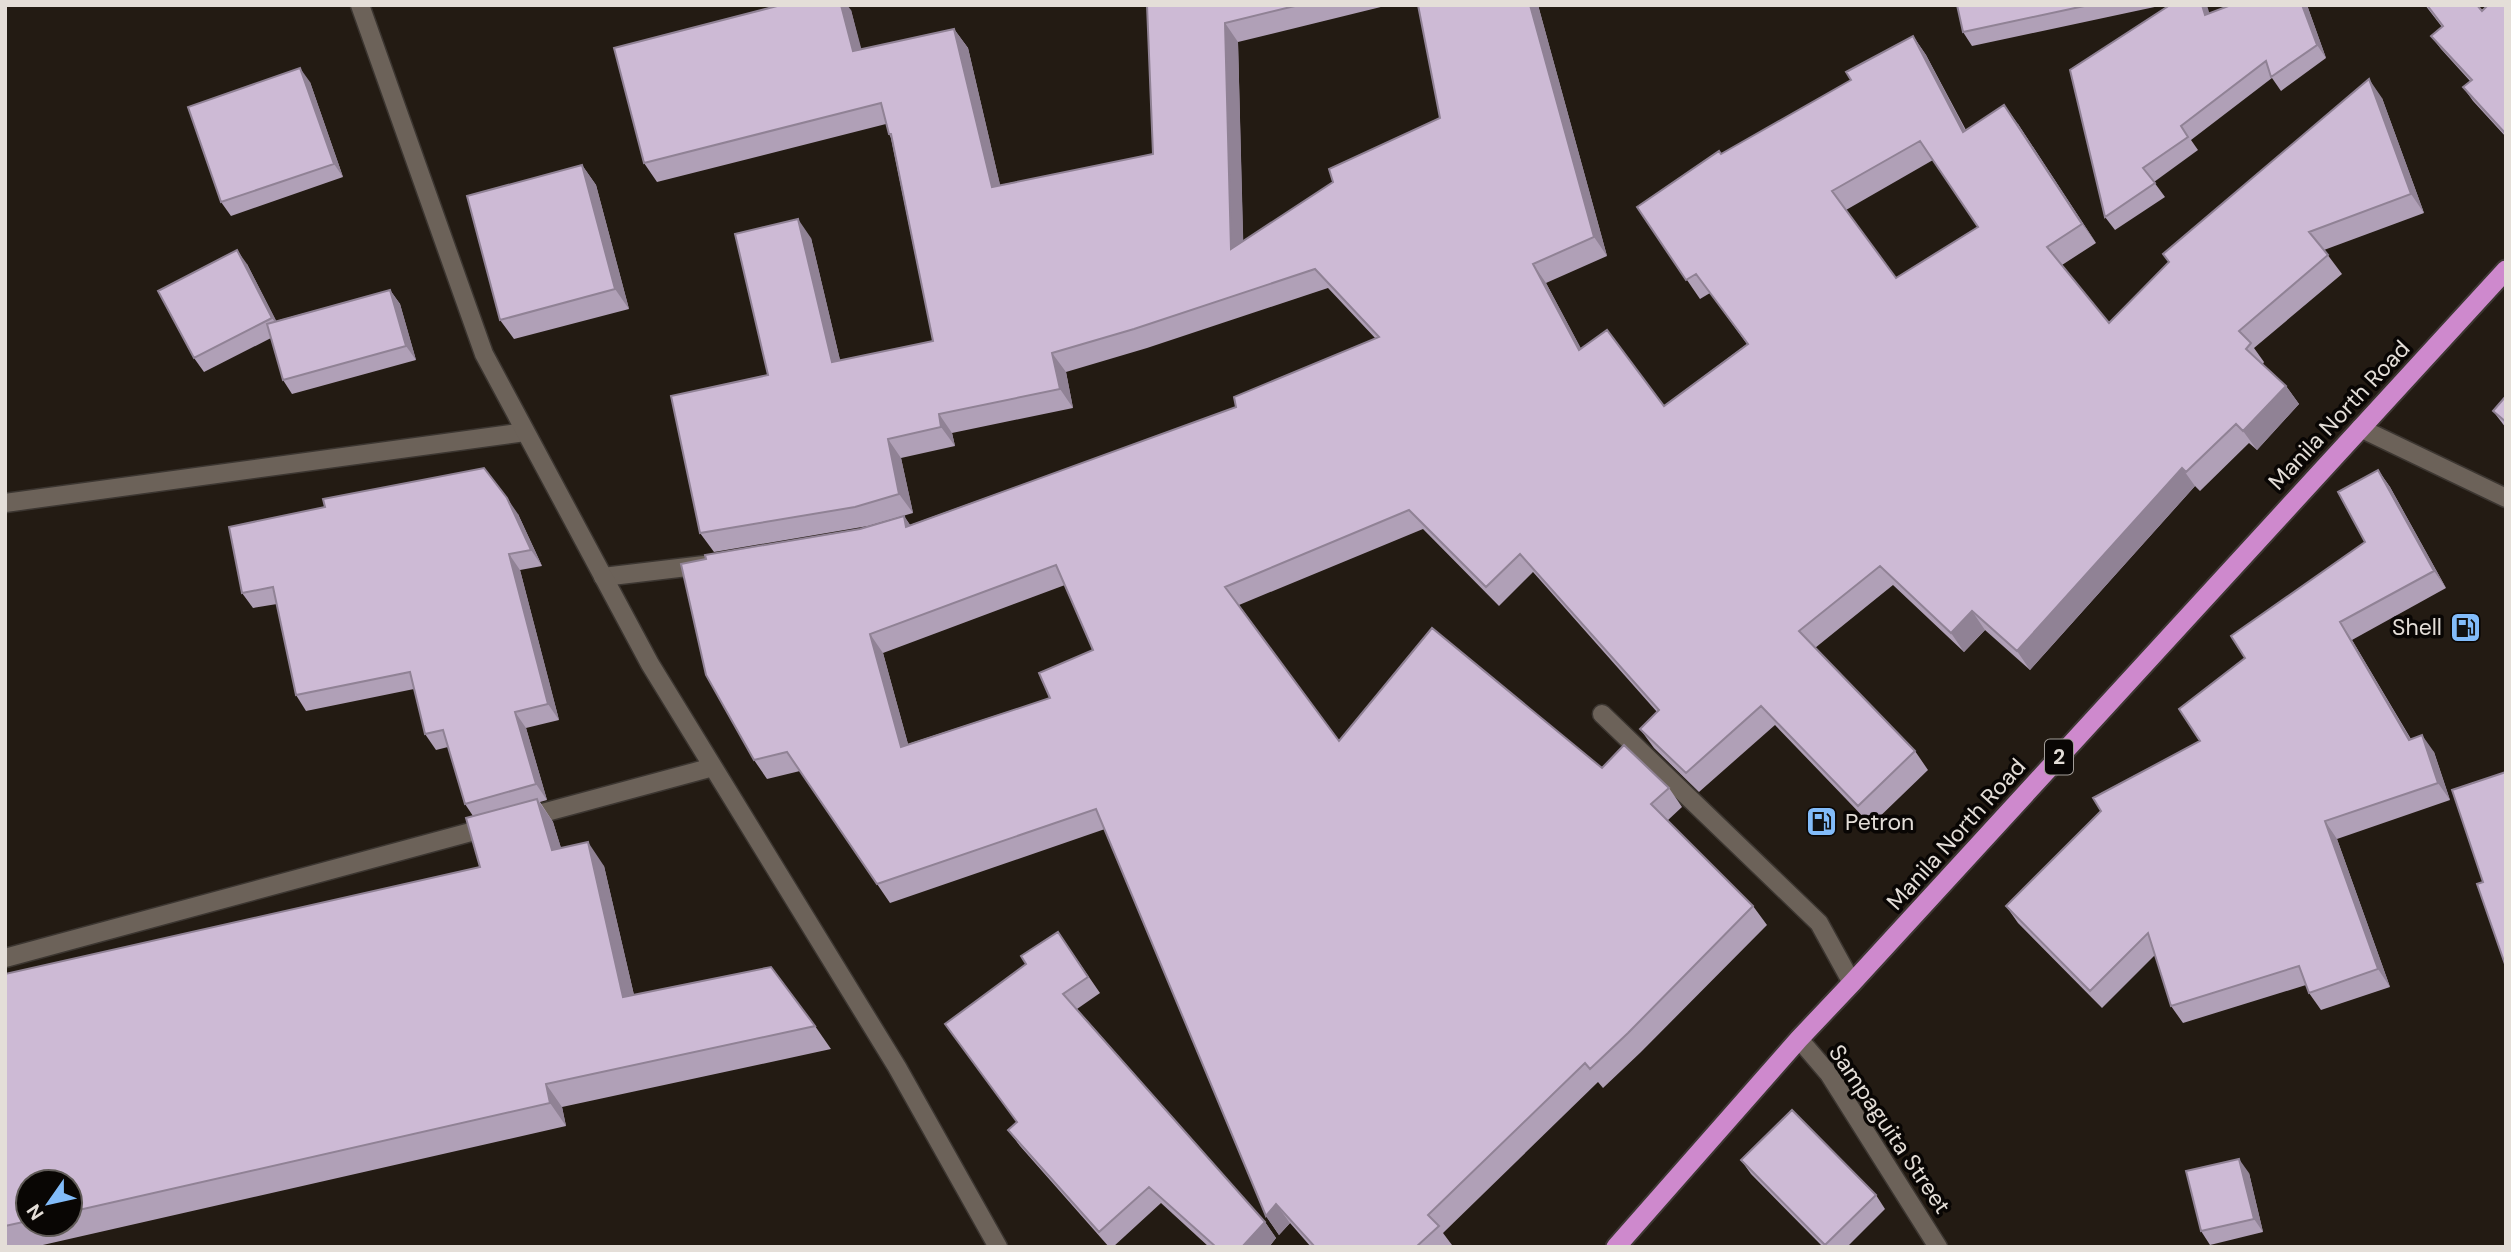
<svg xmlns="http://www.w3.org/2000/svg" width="2511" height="1252" font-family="'DM Sans',sans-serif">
	<rect width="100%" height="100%" fill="#231b13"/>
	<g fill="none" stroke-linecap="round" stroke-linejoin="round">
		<defs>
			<path id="service" d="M2360 428 2506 498
				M5 503 525 432
				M603 577 704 565
				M1602 714 1819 923 1852 983"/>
			<path id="minor" d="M360 5 484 354 650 664 897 1067 998 1247
				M524 818 713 767
				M5 958 493 826
				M1799 1039 1829 1074 1938 1247"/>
			<path id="trunk" d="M1616 1247 1799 1039 1852 983 2506 270"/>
		</defs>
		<use href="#service" stroke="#3c3631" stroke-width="21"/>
		<use href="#minor" stroke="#3c3631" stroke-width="21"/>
		<use href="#trunk" stroke="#3c3631" stroke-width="23"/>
		<use href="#service" stroke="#6c6259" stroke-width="18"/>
		<use href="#minor" stroke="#6c6259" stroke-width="18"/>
		<use href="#trunk" stroke="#ce89cd" stroke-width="19"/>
	</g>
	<path fill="#b0a0b7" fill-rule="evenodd" d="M1147 5H1389L1238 42 1243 241 1440 118 1418 5H1538L1607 256 1546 283 1581 349 1664 406 1747 344 1710 293 1700 299 1637 207 1721 154 1851 80 1913 36 1926 55 1966 130 2018 124 2096 243 2062 265 2109 323 2382 98 2424 213 2324 250 2342 274 2254 348 2264 362 2263 364 2286 386 2299 404 2257 450 2249 443 2200 491 2195 486 2030 670 1985 630 1964 652 1893 585 1815 648 1915 751 1928 770 1871 825 1775 725 1699 792 1654 748 1640 729 1657 712 1533 572 1499 606 1423 529 1239 605 1339 741 1602 768 1669 788 1682 807 1667 821 1753 906 1767 925 1641 1052 1603 1088 1598 1082 1443 1233 1452 1245 1450 1247H1311L1290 1223 1279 1235 1266 1216 1105 829 890 903 800 771 767 779 754 760 860 529 904 516 910 525 1236 407 1376 339 1328 288 1147 348 1066 372 1073 408 952 433 955 446 901 458 913 513 868 526 714 552 700 533 768 375 811 238 840 360 933 341 891 138 889 134 886 124 657 182 644 163 851 10 861 50 954 29 968 48 1000 185 1153 154ZM1933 160 1978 227 1896 278 1846 210ZM1065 585 1093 650 1050 698 908 744 883 653Z
		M1957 5H2164L1972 46 1963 32Z
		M2231 5H2307L2326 58 2281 91 2272 78 2191 140 2198 150 2154 182 2165 197 2115 230 2105 217 2209 13Z
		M2425 5H2477L2482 11 2506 5V137L2473 101 2463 87 2470 81 2441 49 2431 36 2442 27Z
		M310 82 343 177 231 216 221 202Z
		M582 165 596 185 629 309 514 339 500 320Z
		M247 264 276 321 390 290 400 304 416 360 292 394 283 380 271 338 204 372 194 358Z
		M2506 396V428L2493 411Z
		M2378 470 2390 487 2446 588 2352 640 2411 739 2434 752 2450 800 2337 839 2390 987 2321 1010 2309 993 2306 985 2183 1023 2171 1006 2155 955 2102 1008 2018 923 2006 906 2200 741 2245 658 2365 542Z
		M518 514 542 566 520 570 559 720 526 728 547 800 540 802 553 822 561 848 604 866 634 995 815 1026 831 1049 562 1107 566 1126 34 1247H5V974L480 867 473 816 465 804 448 747 436 750 425 734 414 689 306 711 296 695 277 604 253 608 242 593ZM28 1182H70V1224H28Z
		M1058 932 1100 993 1077 1009 1265 1222 1276 1238 1269 1247H1209L1161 1203 1113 1247H1109L1020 1146 1008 1130 1017 1122 1026 964Z
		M1741 1160 1876 1195 1885 1209 1847 1247H1823L1751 1174Z
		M2249 1173 2263 1232 2210 1245 2201 1231Z"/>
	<path fill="#908295" d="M841 5H847L851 10 867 70 853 51Z
		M1530 5H1538L1607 256 1594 237Z
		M2202 5H2207L2214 29 2205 15Z
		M2302 5H2307L2326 58 2317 45Z
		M1225 23 1238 42 1244 268 1231 249Z
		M954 29 968 48 1005 206 992 187Z
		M1913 36 1926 55 1976 151 1963 132Z
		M300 68 310 82 343 177 334 164Z
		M2369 79 2382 98 2424 213 2411 194Z
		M2004 105 2018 124 2096 243 2082 224Z
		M582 165 596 185 629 309 615 289Z
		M798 219 811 238 845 381 832 362Z
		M237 250 247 264 282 332 272 318Z
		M1533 264 1546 283 1592 369 1579 350Z
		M390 290 400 304 416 360 406 346Z
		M1052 353 1066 372 1073 408 1060 389Z
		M2286 386 2299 404 2257 450 2243 431Z
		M939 414 952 433 955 446 941 427Z
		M888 439 901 458 913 513 899 494Z
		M2182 468 2195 486 2030 670 2017 651Z
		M2378 470 2390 487 2446 588 2434 571Z
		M507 498 518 514 542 566 531 550Z
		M904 516 917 535 906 527Z
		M509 554 520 570 559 720 548 704Z
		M1972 611 1985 630 1964 652 1951 633Z
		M2340 622 2352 640 2421 757 2409 740Z
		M870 634 883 653 914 766 901 747Z
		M515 712 526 728 547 800 536 784Z
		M2422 735 2434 752 2450 800 2438 783Z
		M537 799 553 822 569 874 552 850Z
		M2325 821 2337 839 2390 987 2378 969Z
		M588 842 604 866 640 1021 623 997Z
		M546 1084 562 1107 566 1126 550 1103Z
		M2239 1159 2249 1173 2263 1232 2254 1219Z
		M1276 1204 1290 1223 1279 1235 1266 1216Z
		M1265 1222 1276 1238 1269 1247H1242Z"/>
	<path fill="#cdbad5" stroke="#908295" stroke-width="2" fill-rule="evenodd" d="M781 5H841L853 51 954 29 992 187 1153 154 1147 5H1299L1225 23 1231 249 1333 182 1329 169 1440 118 1418 5H1530L1594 237 1533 264 1579 350 1607 330 1664 406 1748 344 1696 274 1686 280 1637 207 1719 151 1721 154 1851 80 1846 72 1913 36 1963 132 2004 105 2082 224 2047 247 2109 323 2169 262 2163 254 2369 79 2411 194 2309 232 2328 255 2239 331 2251 343 2246 349 2286 386 2243 431 2236 424 2186 472 2182 468 2017 651 1972 611 1951 633 1880 566 1799 631 1915 751 1858 806 1761 706 1686 773 1640 729 1659 710 1520 554 1486 587 1409 510 1225 587 1339 741 1432 628 1602 768 1624 745 1669 788 1651 804 1753 906 1628 1033 1590 1069 1585 1063 1428 1215 1439 1226 1416 1247H1315L1276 1204 1266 1216 1096 809 877 884 787 752 754 760 706 675 681 564 706 559 705 555 860 529 904 516 906 527 1236 407 1234 397 1379 337 1315 269 1134 329 1052 353 1060 389 939 414 941 427 888 439 899 494 855 507 700 533 671 396 768 375 735 234 798 219 832 362 933 341 891 134H889L881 103 644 163 614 48ZM1920 141 1978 227 1896 278 1832 191ZM1056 565 1093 650 1039 673 1050 698 901 747 870 634Z
		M1957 5H2089L1963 32Z
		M2170 5H2202L2205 15 2231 5H2302L2317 45 2271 77 2266 61 2181 126 2188 137 2143 168 2155 183 2105 217 2070 70Z
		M2427 5H2477L2482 11 2488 5H2506V132L2505 133 2463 87 2472 80 2431 36 2443 26Z
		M300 68 334 164 221 202 188 107Z
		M582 165 615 289 500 320 467 196Z
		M237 250 272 318 194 358 158 291Z
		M390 290 406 346 283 380 267 324Z
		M2506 396V422L2493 411Z
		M484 468 507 498 531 550 509 554 548 704 515 712 536 784 465 804 443 730 425 734 410 672 296 695 273 587 242 593 229 527 325 507 323 499Z
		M2378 470 2434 571 2340 622 2409 740 2422 735 2438 783 2325 821 2378 969 2309 993 2299 966 2171 1006 2148 933 2090 991 2006 906 2101 811 2093 798 2200 741 2179 709 2245 658 2231 636 2365 542 2338 492Z
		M2506 772V967L2477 884 2483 882 2452 790Z
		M537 799 552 850 588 842 623 997 771 967 815 1026 546 1084 550 1103 70 1212V1182H28V1221L5 1226V974L480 867 466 818Z
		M1058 932 1088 977 1063 994 1265 1222 1242 1247H1216L1149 1187 1099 1232 1008 1130 1017 1122 945 1024 1026 964 1021 956Z
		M1792 1110 1876 1195 1825 1245 1741 1160Z
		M2239 1159 2254 1219 2201 1231 2186 1171Z"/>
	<defs>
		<symbol id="fuel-square" viewBox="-11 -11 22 22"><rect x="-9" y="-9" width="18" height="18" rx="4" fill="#82bcfa" stroke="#090604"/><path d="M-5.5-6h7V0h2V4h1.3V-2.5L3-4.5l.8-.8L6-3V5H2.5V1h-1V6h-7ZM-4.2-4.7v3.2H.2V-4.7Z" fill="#111"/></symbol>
	</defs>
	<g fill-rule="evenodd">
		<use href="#fuel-square" x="2448" y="610" width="35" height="35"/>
		<use href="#fuel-square" x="1804" y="804" width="35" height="35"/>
	</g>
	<g text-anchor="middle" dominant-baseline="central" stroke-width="7" stroke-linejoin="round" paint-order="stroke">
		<rect fill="#090604" stroke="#a29d98" stroke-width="2" x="2045" y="739.5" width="28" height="35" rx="5"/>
		<g font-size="21" font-weight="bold" fill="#e4ded8">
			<text x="2059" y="757">2</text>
		</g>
		<g font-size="23" fill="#e4ded8" stroke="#090604">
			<text transform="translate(2339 415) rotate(-47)">Manila North Road</text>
			<text transform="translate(1956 834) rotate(-48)">Manila North Road</text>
			<text transform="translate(1890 1129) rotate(56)">Sampaguita Street</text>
		</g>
		<g font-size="23" fill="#e4ded8" stroke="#090604" text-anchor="end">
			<text x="2442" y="627">Shell</text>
			<text x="1845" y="822" text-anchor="start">Petron</text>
		</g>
	</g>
	<rect width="2511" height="1252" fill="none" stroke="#e4ded8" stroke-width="14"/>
	<g transform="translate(49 1203) rotate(236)"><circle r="33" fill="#090604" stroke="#615c59" stroke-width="2"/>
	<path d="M0-5L12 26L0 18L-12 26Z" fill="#82bcfa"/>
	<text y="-10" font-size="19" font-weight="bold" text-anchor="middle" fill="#e4ded8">N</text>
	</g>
</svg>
